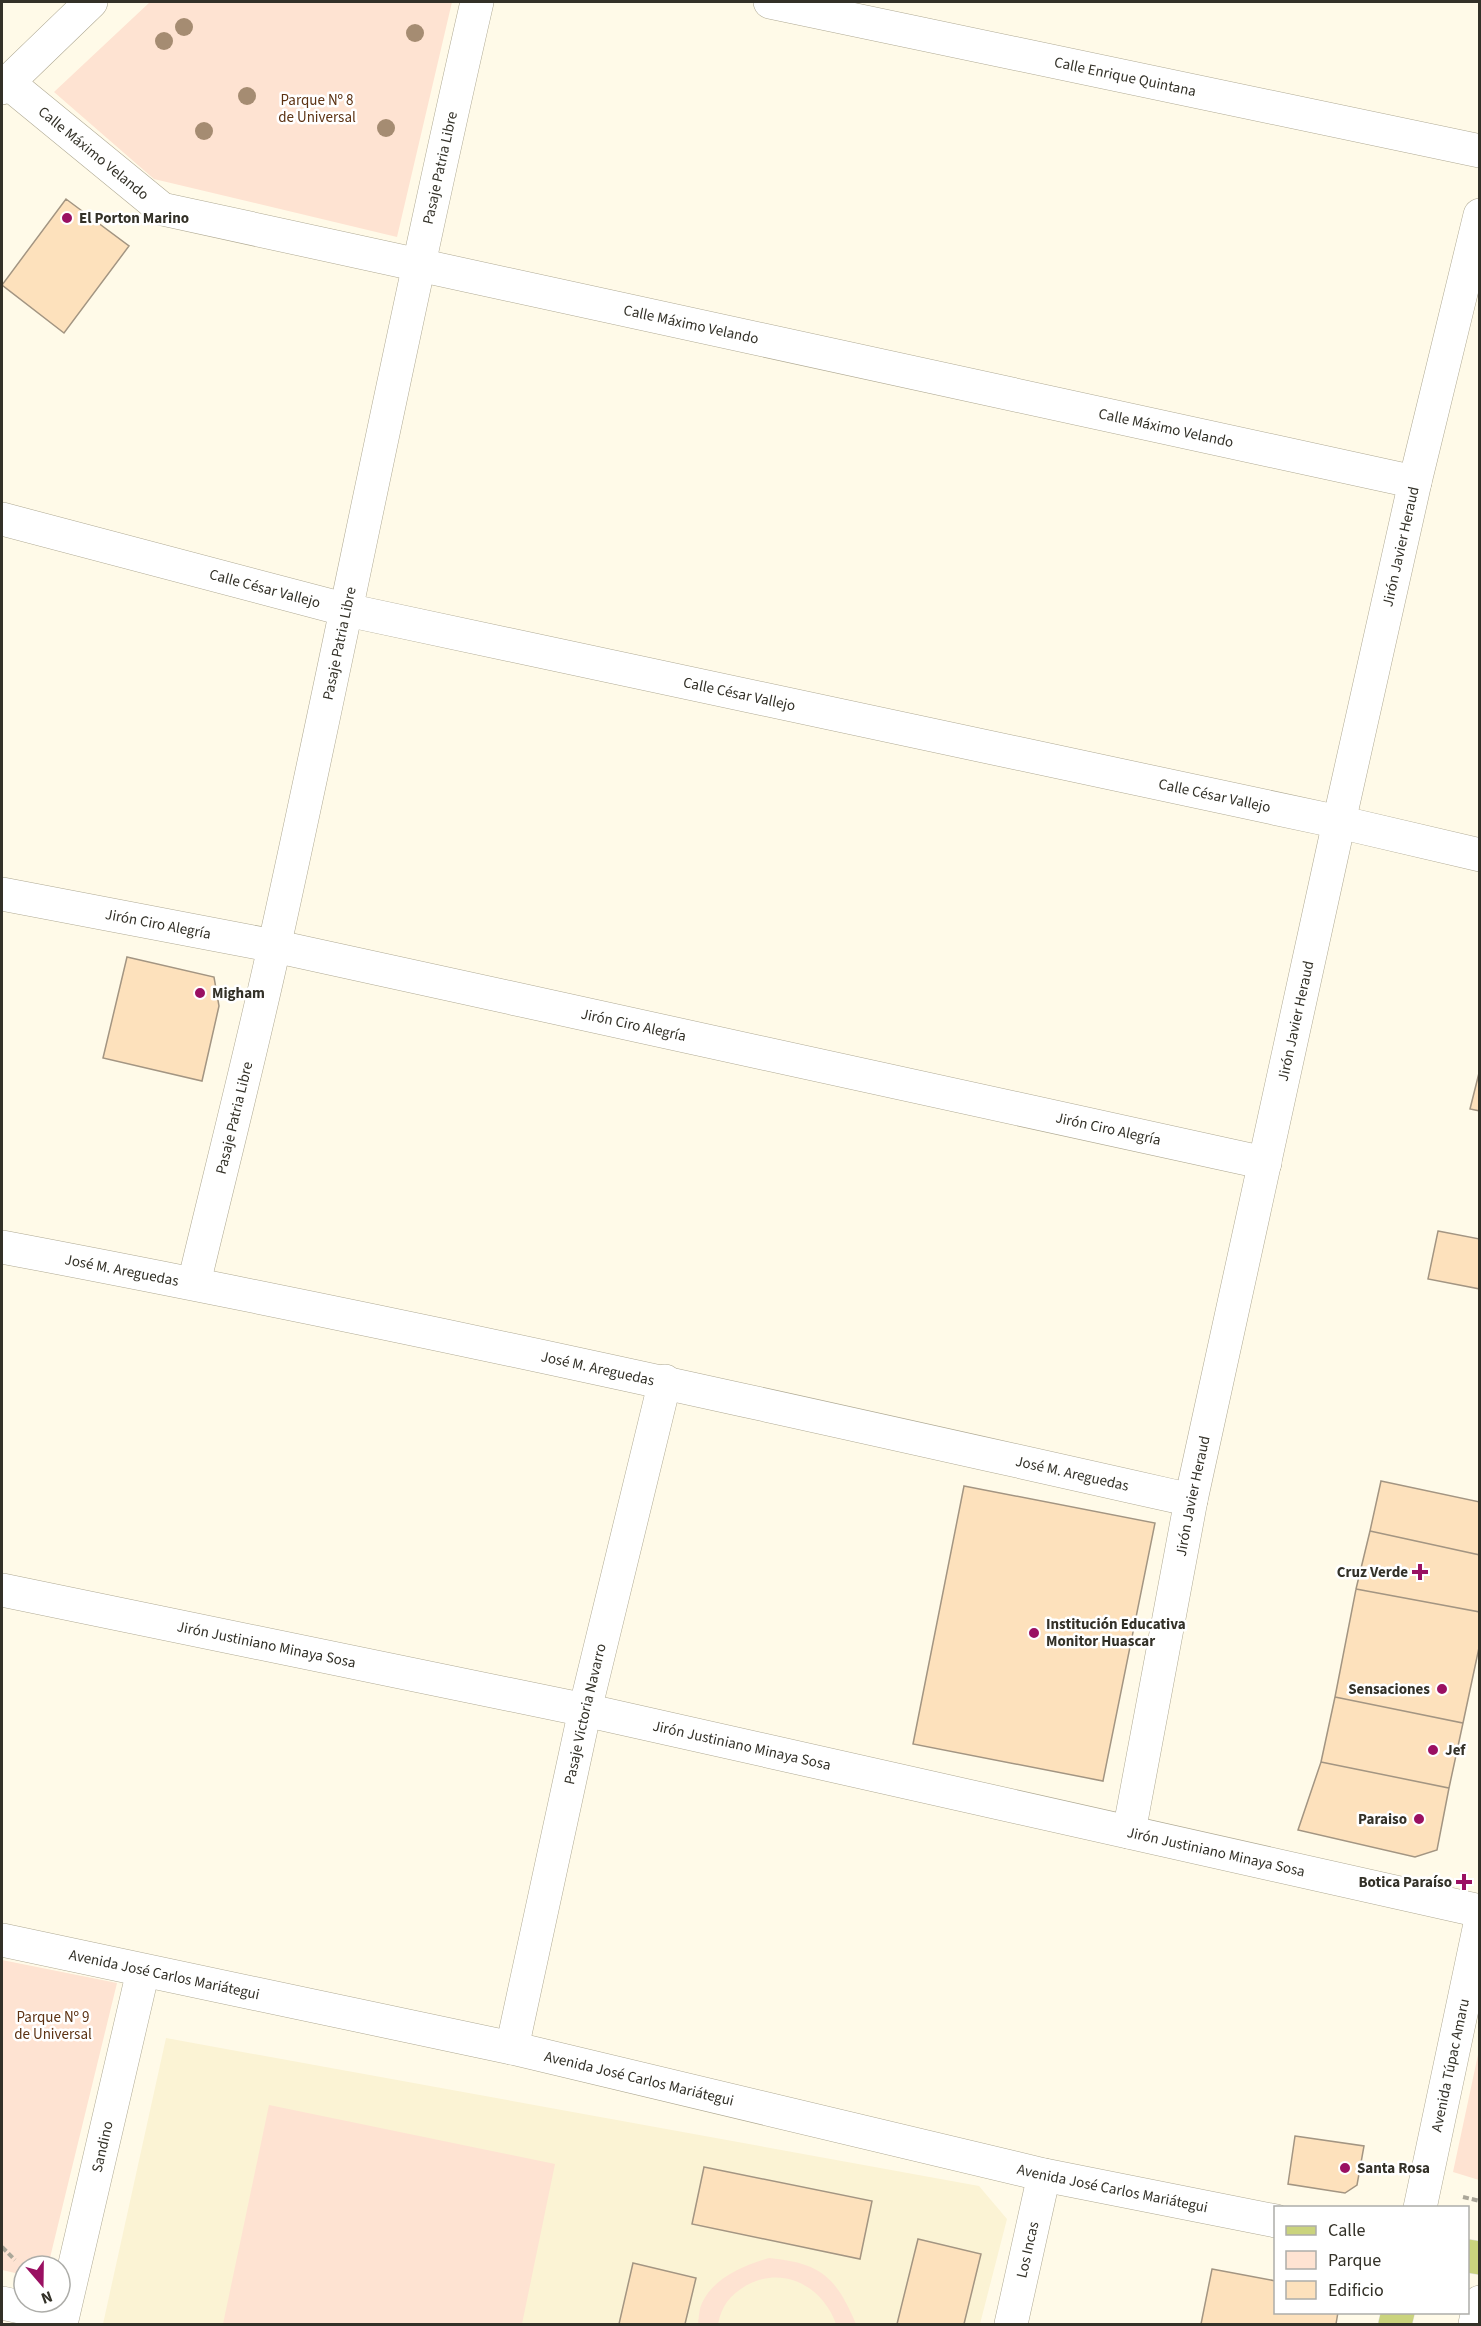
<svg xmlns="http://www.w3.org/2000/svg" width="1481" height="2326" font-family="'Source Sans 3',sans-serif">
	<rect width="100%" height="100%" fill="#fffae8"/>
	<path fill="#fbf3d4" d="M166 2038 979 2186 1007 2219 980 2324H103Z"/>
	<path fill="#fee3d2" d="M150 2H452L397 237 154 179 54 92Z
		M2 1960 117 1983 48 2266H24V2275L2 2270Z
		M1479 2050 1480 2180H1479L1453 2172Z
		M269 2105 555 2164 522 2324H223Z
		M769 2258C821 2263 836 2277 856 2324H836C823 2287 784 2265 747 2285 730 2295 722 2305 718 2324H698C699 2317 699 2308 703 2301 715 2277 745 2265 769 2258Z"/>
	<path fill="#fde1bc" stroke="#a39582" stroke-width="1.5" d="M66 199 129 246 64 333 2 285Z
		M127 957 214 977 219 1006 202 1081 103 1058Z
		M1480 1069V1111L1470 1109Z
		M1438 1231 1480 1239V1289L1428 1279Z
		M1381 1481 1480 1502V1555L1370 1531Z
		M964 1486 1155 1523 1103 1781 913 1744Z
		M1370 1531 1480 1555V1612L1356 1589Z
		M1356 1589 1480 1612V1643L1463 1723 1335 1697Z
		M1335 1697 1463 1723 1449 1788 1321 1762Z
		M1321 1762 1449 1788 1437 1850 1415 1857 1298 1830Z
		M1295 2136 1364 2146 1357 2185 1345 2193 1288 2184Z
		M704 2167 872 2201 860 2259 692 2224Z
		M918 2239 981 2254 964 2324H897Z
		M633 2263 696 2278 685 2324H619Z
		M1212 2269 1276 2281V2312H1338L1336 2324H1201Z"/>
	<g fill="none" stroke-linecap="round" stroke-linejoin="round">
		<defs>
			<g id="street">
				<path id="s1" d="M770 2 1480 151"/>
				<path id="s2" d="M7 82 162 209 1415 482"/>
				<path id="s3" d="M2 894 274 946 1265 1163"/>
				<path id="s4" d="M2 1247C400 1322 795 1411 1191 1500"/>
				<path id="s5" d="M194 1283C221 1170 250 1057 275 943 344 630 405 314 477 2"/>
				<path id="s6" d="M2 1590 585 1710 1480 1911"/>
				<path id="s7" d="M1129 1832 1191 1500 1339 822 1415 482 1480 215"/>
				<path id="s8" d="M512 2048 585 1710 665 1381"/>
				<path d="M2 2303 62 2316"/>
				<path id="s9" d="M61 2324 143 1971"/>
				<path id="s10" d="M1011 2324 1044 2175"/>
			</g>
			<g id="secondary">
				<path d="M2 88 91 2"/>
				<path id="s11" d="M2 519 347 610 1339 822 1480 855"/>
				<path id="s12" d="M2 1940 512 2048 1044 2175 1276 2221"/>
				<path id="s13" d="M1420 2208 1480 1924"/>
				<path d="M1475 2324 1480 2302"/>
			</g>
			<path id="primary" d="M1468 2256 1480 2258
				M1395 2324 1398 2312"/>
		</defs>
		<use href="#street" stroke="#afa993" stroke-width="34"/>
		<use href="#secondary" stroke="#afa993" stroke-width="34"/>
		<use href="#primary" stroke="#e2e2e1" stroke-width="34"/>
		<path stroke="#aba799" stroke-width="4" stroke-dasharray="6 3" stroke-linecap="butt" d="M1463 2197 1480 2201
			M2 2247 15 2260"/>
		<use href="#street" stroke="#fff" stroke-width="33"/>
		<use href="#secondary" stroke="#fff" stroke-width="33"/>
		<use href="#primary" stroke="#cad37d" stroke-width="33"/>
	</g>
	<g fill="#a58c72">
		<circle cx="184" cy="27" r="9"/>
		<circle cx="415" cy="33" r="9"/>
		<circle cx="164" cy="41" r="9"/>
		<circle cx="247" cy="96" r="9"/>
		<circle cx="386" cy="128" r="9"/>
		<circle cx="204" cy="131" r="9"/>
	</g>
	<g fill="#9a1062" stroke="#fff" stroke-width="2">
		<circle cx="67" cy="218" r="6"/>
		<circle cx="200" cy="993" r="6"/>
		<path d="M1417 1563h6v6h6v6h-6v6h-6v-6h-6v-6h6z"/>
		<circle cx="1034" cy="1633" r="6"/>
		<circle cx="1442" cy="1689" r="6"/>
		<circle cx="1433" cy="1750" r="6"/>
		<circle cx="1419" cy="1819" r="6"/>
		<path d="M1461 1873h6v6h6v6h-6v6h-6v-6h-6v-6h6z"/>
		<circle cx="1345" cy="2168" r="6"/>
	</g>
	<g text-anchor="middle" dominant-baseline="central" stroke-width="5" stroke-linejoin="round" paint-order="stroke">
		<g font-size="15" fill="#333128" stroke="#fff">
			<text stroke="none"><textPath href="#s1" startOffset="363">Calle Enrique Quintana</textPath></text>
			<text stroke="none"><textPath href="#s2" startOffset="112">Calle Máximo Velando</textPath></text>
			<text stroke="none"><textPath href="#s5" startOffset="1142">Pasaje Patria Libre</textPath></text>
			<text stroke="none"><textPath href="#s2" startOffset="742">Calle Máximo Velando</textPath></text>
			<text stroke="none"><textPath href="#s2" startOffset="1228">Calle Máximo Velando</textPath></text>
			<text stroke="none"><textPath href="#s7" startOffset="1314">Jirón Javier Heraud</textPath></text>
			<text stroke="none"><textPath href="#s11" startOffset="272">Calle César Vallejo</textPath></text>
			<text stroke="none"><textPath href="#s5" startOffset="656">Pasaje Patria Libre</textPath></text>
			<text stroke="none"><textPath href="#s11" startOffset="758">Calle César Vallejo</textPath></text>
			<text stroke="none"><textPath href="#s11" startOffset="1244">Calle César Vallejo</textPath></text>
			<text stroke="none"><textPath href="#s3" startOffset="159">Jirón Ciro Alegría</textPath></text>
			<text stroke="none"><textPath href="#s7" startOffset="828">Jirón Javier Heraud</textPath></text>
			<text stroke="none"><textPath href="#s3" startOffset="645">Jirón Ciro Alegría</textPath></text>
			<text stroke="none"><textPath href="#s5" startOffset="170">Pasaje Patria Libre</textPath></text>
			<text stroke="none"><textPath href="#s3" startOffset="1131">Jirón Ciro Alegría</textPath></text>
			<text stroke="none"><textPath href="#s4" startOffset="122">José M. Areguedas</textPath></text>
			<text stroke="none"><textPath href="#s4" startOffset="608">José M. Areguedas</textPath></text>
			<text stroke="none"><textPath href="#s4" startOffset="1094">José M. Areguedas</textPath></text>
			<text stroke="none"><textPath href="#s7" startOffset="342">Jirón Javier Heraud</textPath></text>
			<text stroke="none"><textPath href="#s6" startOffset="270">Jirón Justiniano Minaya Sosa</textPath></text>
			<text stroke="none"><textPath href="#s8" startOffset="342">Pasaje Victoria Navarro</textPath></text>
			<text stroke="none"><textPath href="#s6" startOffset="756">Jirón Justiniano Minaya Sosa</textPath></text>
			<text stroke="none"><textPath href="#s6" startOffset="1242">Jirón Justiniano Minaya Sosa</textPath></text>
			<text stroke="none"><textPath href="#s12" startOffset="166">Avenida José Carlos Mariátegui</textPath></text>
			<text stroke="none"><textPath href="#s13" startOffset="146">Avenida Túpac Amaru</textPath></text>
			<text stroke="none"><textPath href="#s12" startOffset="652">Avenida José Carlos Mariátegui</textPath></text>
			<text stroke="none"><textPath href="#s9" startOffset="182">Sandino</textPath></text>
			<text stroke="none"><textPath href="#s12" startOffset="1138">Avenida José Carlos Mariátegui</textPath></text>
			<text stroke="none"><textPath href="#s10" startOffset="76">Los Incas</textPath></text>
		</g>
		<g font-size="15" fill="#5c3212" stroke="#fff">
			<text x="317" y="100">Parque Nº 8<tspan x="317" dy="17">de Universal</tspan></text>
			<text x="53" y="2017">Parque Nº 9<tspan x="53" dy="17">de Universal</tspan></text>
		</g>
		<g font-size="15" font-weight="bold" fill="#333128" stroke="#fff" text-anchor="start">
			<text x="79" y="218">El Porton Marino</text>
			<text x="212" y="993">Migham</text>
			<text x="1408" y="1572" text-anchor="end">Cruz Verde</text>
			<text x="1046" y="1624">Institución Educativa<tspan x="1046" dy="17">Monitor Huascar</tspan></text>
			<text x="1430" y="1689" text-anchor="end">Sensaciones</text>
			<text x="1445" y="1750">Jef</text>
			<text x="1407" y="1819" text-anchor="end">Paraiso</text>
			<text x="1452" y="1882" text-anchor="end">Botica Paraíso</text>
			<text x="1357" y="2168">Santa Rosa</text>
		</g>
	</g>
	<rect width="1481" height="2326" fill="none" stroke="#333128" stroke-width="6"/>
	<rect x="1274" y="2206" width="195" height="108" fill="#ffffff" stroke="#adada9" stroke-width="1.5"/>
	<rect x="1286" y="2226" width="30" height="9" fill="#cad37d" stroke="#adada9" stroke-width="1.5"/>
	<text x="1328" y="2236" font-size="18" fill="#333128">Calle</text>
	<rect x="1286" y="2251" width="30" height="18" fill="#fee3d2" stroke="#adada9" stroke-width="1.5"/>
	<text x="1328" y="2266" font-size="18" fill="#333128">Parque</text>
	<rect x="1286" y="2281" width="30" height="18" fill="#fde1bc" stroke="#adada9" stroke-width="1.5"/>
	<text x="1328" y="2296" font-size="18" fill="#333128">Edificio</text>
	<g transform="translate(42 2284) rotate(160)"><circle r="28" fill="#ffffff" stroke="#adada9" stroke-width="1.5"/>
	<path d="M0-4.5L10 22L0 15L-10 22Z" fill="#9a1062"/>
	<text y="-9" font-size="16" font-weight="bold" text-anchor="middle" fill="#333128">N</text>
	</g>
</svg>
